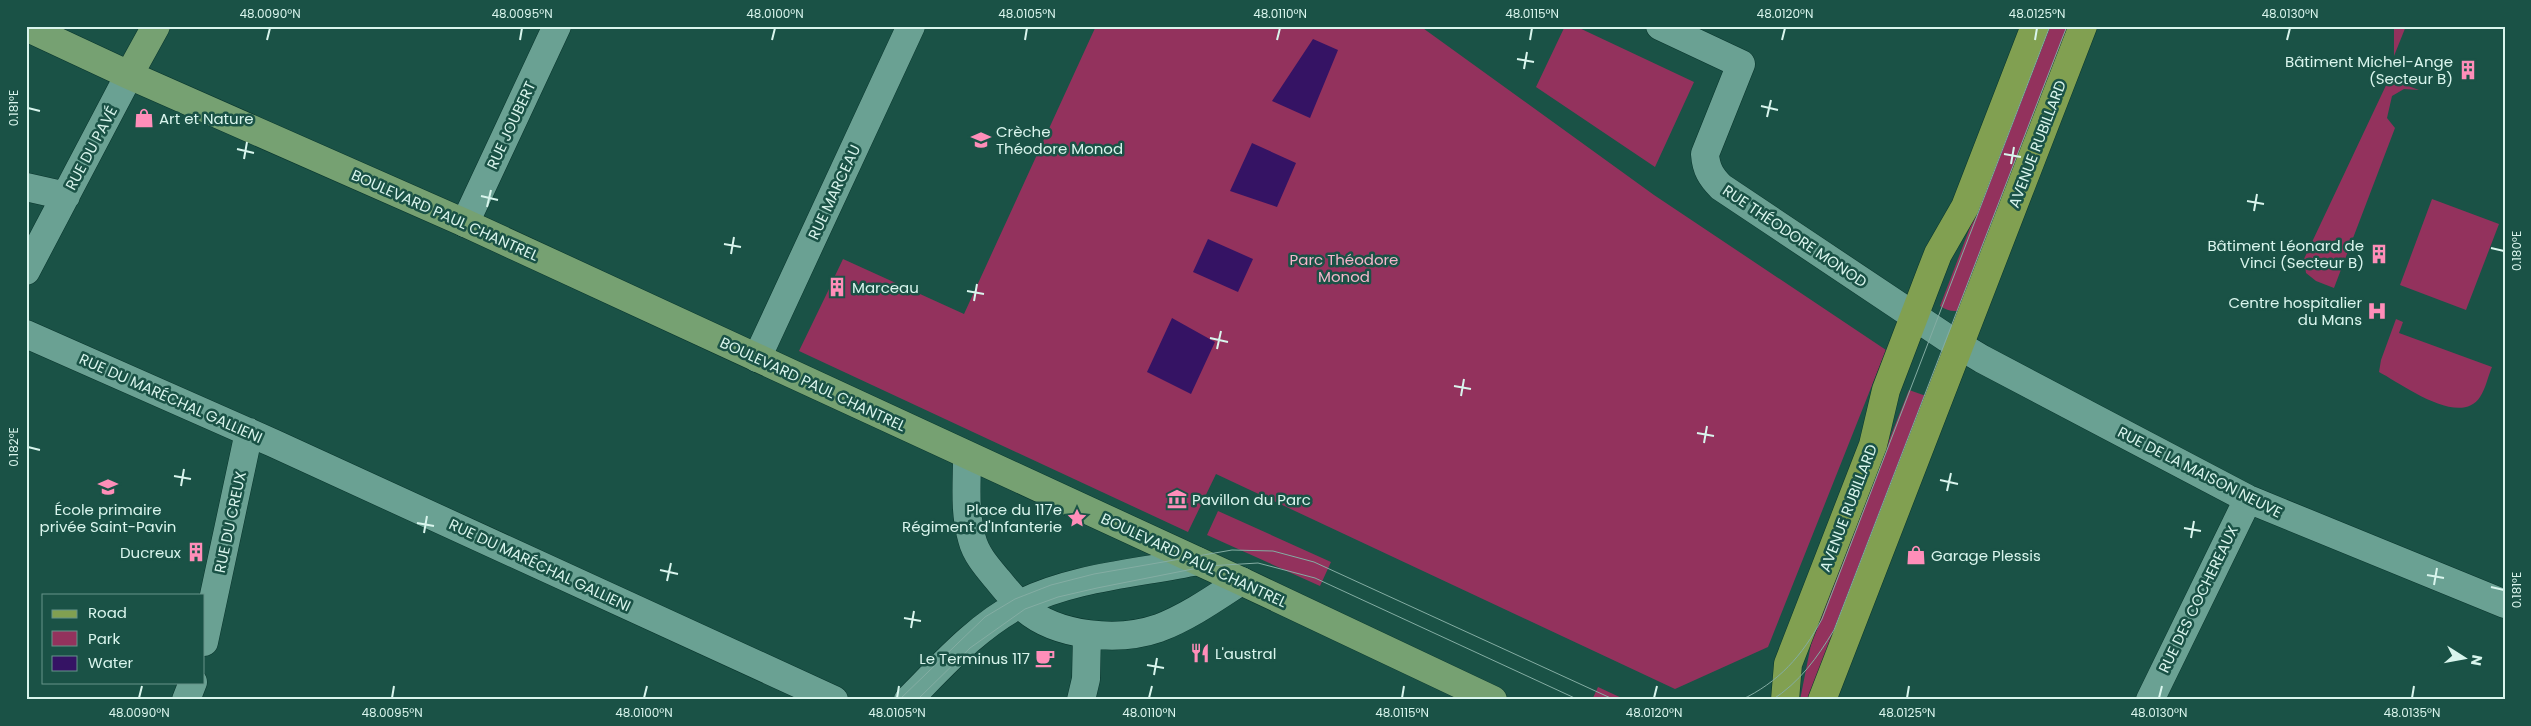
<svg xmlns="http://www.w3.org/2000/svg" width="2531" height="726" font-family="Poppins,sans-serif">
	<rect width="100%" height="100%" fill="#1a5246"/>
	<path fill="#93325d" d="M1096 26H1420L1654 195 1886 350 1768 647 1675 689 1216 474 1188 532 799 351 829 289 841 295 845 285 833 280 843 259 964 314Z
		M1565 26H1575L1694 82 1655 167 1536 87Z
		M2047 26H2071L1962 310C1953 312 1948 311 1940 306Z
		M2394 26H2406L2394 56Z
		M2389 79 2419 90 2404 89 2392 96 2387 118 2395 128 2334 288 2316 281 2306 273 2304 259Z
		M2432 199 2499 224 2466 310 2400 285Z
		M2396 319 2403 322 2399 333 2492 367C2488 376 2486 388 2480 397 2460 428 2402 384 2379 372L2381 360Z
		M1909 390 1929 397 1810 700H1800L1814 629Z
		M1218 511 1331 562 1320 586 1207 535Z
		M1598 687 1626 700H1592Z"/>
	<path fill="#351364" d="M1313 39 1338 50 1310 118 1272 101Z
		M1252 143 1296 163 1277 207 1230 191Z
		M1208 239 1253 259 1238 292 1193 272Z
		M1172 318 1215 342 1191 394 1147 372Z"/>
	<g fill="none" stroke-linecap="round" stroke-linejoin="round">
		<defs>
			<path id="street" d="M1660 26 1741 64 1705 154C1706 169 1711 177 1721 187L1947 338 1982 359 2248 499 2505 604
				M26 187 66 196
				M465 223 557 26
				M26 271 129 75
				M26 334 273 443 834 700
				M757 358 911 26
				M967 456C967 484 964 512 972 539 976 555 988 568 998 580 1006 590 1015 601 1024 608 1057 637 1119 642 1159 628 1188 617 1215 598 1241 581
				M204 642 249 432
				M186 700 193 682
				M908 700C943 665 976 627 1020 604 1072 577 1141 573 1197 561
				M1081 700 1086 679 1087 634
				M2150 700 2248 499"/>
			<path id="secondary" d="M26 27 129 75 465 223 1241 581 1493 700
				M129 75 156 26"/>
			<path id="primary" d="M1785 700 1788 664 1873 445 1886 390 1931 272 1938 254 1965 207 2035 26
				M1822 700 2083 26"/>
		</defs>
		<use href="#street" stroke="#09352d" stroke-width="29"/>
		<use href="#secondary" stroke="#09352d" stroke-width="29"/>
		<use href="#primary" stroke="#09352d" stroke-width="29"/>
		<use href="#street" stroke="#6aa193" stroke-width="28"/>
		<use href="#secondary" stroke="#76a172" stroke-width="28"/>
		<use href="#primary" stroke="#81a051" stroke-width="28"/>
		<path stroke="#84ada3" stroke-width="1" d="M899 700 985 617 1015 599 1051 585 1094 574 1232 550 1273 551 1314 562 1615 700
			M917 700 970 648 1025 609 1058 597 1097 588 1208 566 1258 563 1315 578 1579 700
			M1741 700C1779 682 1802 656 1822 619L2050 26
			M1772 700C1800 682 1817 658 1834 630L2067 26"/>
	</g>
	<path fill="none" stroke="#d9f5ed" stroke-width="2" d="M267 40 270 28M520 40 522 28M772 40 775 28M1025 40 1027 28M1277 40 1280 28M1530 40 1532 28M1782 40 1785 28M2035 40 2037 28M2287 40 2290 28M1517 59 1534 62M1524 69 1527 52M1761 106 1778 110M28 108 40 111M1767 117 1771 100M237 149 254 153M2004 154 2021 157M244 159 247 142M2011 164 2014 147M481 196 498 200M2247 201 2264 204M487 207 491 190M2254 211 2257 194M724 244 741 247M2491 248 2504 251M731 254 734 237M967 291 984 294M974 301 977 284M1210 338 1228 342M1217 349 1221 331M1454 386 1471 389M1461 396 1464 379M1697 433 1714 436M1704 443 1707 426M28 447 40 450M174 476 191 479M1940 480 1958 484M181 486 184 469M1947 491 1951 473M417 523 434 526M2184 528 2201 531M424 533 427 516M2191 538 2194 521M660 570 678 574M2427 575 2444 578M667 581 671 563M2434 585 2437 568M2491 587 2504 590M904 618 921 621M911 628 914 611M1147 665 1164 668M1154 675 1157 658M139 698 142 686M392 698 394 686M644 698 647 686M897 698 899 686M1149 698 1152 686M1402 698 1404 686M1654 698 1657 686M1907 698 1909 686M2159 698 2162 686M2412 698 2414 686"/>
	<defs>
		<symbol id="building-bare" viewBox="-9 -9 18 18"><path d="M-4-6H4V6H1V3H-1V6H-4ZM-2.5-4.3h1.7v1.8h-1.7ZM.8-4.3h1.7v1.8H.8ZM-2.5-1h1.7V.8h-1.7ZM.8-1h1.7V.8H.8Z" fill="#ff8eb9" stroke="#1a5246" stroke-width="2.5" paint-order="stroke"/></symbol>
		<symbol id="shop-bare" viewBox="-9 -9 18 18"><path d="M-5-2.5h2.3a2.7 3.5 0 0 1 5.4 0H5L5.5 6h-11ZM-1.5-2.5h3a1.5 2.3 0 0 0-3 0Z" fill="#ff8eb9" stroke="#1a5246" stroke-width="2.5" paint-order="stroke"/></symbol>
		<symbol id="school-bare" viewBox="-9 -9 18 18"><path d="M0-5L7-2L0 1L-7-2ZM-4 1L0 2.5L4 1V4Q0 6-4 4Z" fill="#ff8eb9" stroke="#1a5246" stroke-width="2.5" paint-order="stroke"/></symbol>
		<symbol id="hospital-bare" viewBox="-9 -9 18 18"><path d="M-5-5h3v3.5h4V-5h3V5h-3V1.5h-4V5h-3Z" fill="#ff8eb9" stroke="#1a5246" stroke-width="2.5" paint-order="stroke"/></symbol>
		<symbol id="museum-bare" viewBox="-9 -9 18 18"><path d="M0-6L6-3V-2H-6V-3ZM-5-1h2V3h-2ZM-1-1h2V3h-2ZM3-1h2V3H3ZM-6 4H6V6H-6Z" fill="#ff8eb9" stroke="#1a5246" stroke-width="2.5" paint-order="stroke"/></symbol>
		<symbol id="sight-bare" viewBox="-9 -9 18 18"><path d="M0-6L1.8-2.2L6-1.7L2.9 1.2L3.7 5.4L0 3.3L-3.7 5.4L-2.9 1.2L-6-1.7L-1.8-2.2Z" fill="#ff8eb9" stroke="#1a5246" stroke-width="2.5" paint-order="stroke"/></symbol>
		<symbol id="restaurant-bare" viewBox="-9 -9 18 18"><path d="M-5-6h1v4h1v-4h1v4h1v-4h1v5L-1.5 .5V6h-2V.5L-5-1ZM5-6V6H3V1.5H1.5Q1.5-4 5-6Z" fill="#ff8eb9" stroke="#1a5246" stroke-width="2.5" paint-order="stroke"/></symbol>
		<symbol id="cafe-bare" viewBox="-9 -9 18 18"><path d="M-5.5-4.5H6V0H3Q3 3.5 0 3.5H-2.5Q-5.5 3.5-5.5 0ZM3-3.2v2h1.7v-2ZM-6 4.5H4V6H-6Z" fill="#ff8eb9" stroke="#1a5246" stroke-width="2.5" paint-order="stroke"/></symbol>
	</defs>
	<g fill-rule="evenodd">
		<use href="#building-bare" x="2454" y="56" width="28" height="28"/>
		<use href="#shop-bare" x="130" y="104" width="28" height="28"/>
		<use href="#school-bare" x="967" y="126" width="28" height="28"/>
		<use href="#building-bare" x="2365" y="240" width="28" height="28"/>
		<use href="#building-bare" x="823" y="273" width="28" height="28"/>
		<use href="#hospital-bare" x="2363" y="297" width="28" height="28"/>
		<use href="#school-bare" x="94" y="473" width="28" height="28"/>
		<use href="#museum-bare" x="1163" y="485" width="28" height="28"/>
		<use href="#sight-bare" x="1063" y="504" width="28" height="28"/>
		<use href="#building-bare" x="182" y="538" width="28" height="28"/>
		<use href="#shop-bare" x="1902" y="541" width="28" height="28"/>
		<use href="#restaurant-bare" x="1186" y="639" width="28" height="28"/>
		<use href="#cafe-bare" x="1031" y="644" width="28" height="28"/>
	</g>
	<g text-anchor="middle" dominant-baseline="central" stroke-width="5" stroke-linejoin="round" paint-order="stroke">
		<g font-size="15" fill="#d9f5ed" stroke="#1a5246" text-anchor="end">
			<text x="2453" y="61">Bâtiment Michel-Ange<tspan x="2453" dy="17">(Secteur B)</tspan></text>
			<text x="159" y="118" text-anchor="start">Art et Nature</text>
			<text x="996" y="131" text-anchor="start">Crèche<tspan x="996" dy="17">Théodore Monod</tspan></text>
			<text x="2364" y="245">Bâtiment Léonard de<tspan x="2364" dy="17">Vinci (Secteur B)</tspan></text>
			<text x="852" y="287" text-anchor="start">Marceau</text>
			<text x="2362" y="302">Centre hospitalier<tspan x="2362" dy="17">du Mans</tspan></text>
			<text x="1192" y="499" text-anchor="start">Pavillon du Parc</text>
			<text x="108" y="509" text-anchor="middle">École primaire<tspan x="108" dy="17">privée Saint-Pavin</tspan></text>
			<text x="1062" y="509">Place du 117e<tspan x="1062" dy="17">Régiment d'Infanterie</tspan></text>
			<text x="181" y="552">Ducreux</text>
			<text x="1931" y="555" text-anchor="start">Garage Plessis</text>
			<text x="1215" y="653" text-anchor="start">L'austral</text>
			<text x="1030" y="658">Le Terminus 117</text>
		</g>
		<g font-size="15" fill="#d9f5ed" stroke="#1a5246">
			<text transform="translate(511 125) rotate(-65)">RUE JOUBERT</text>
			<text transform="translate(2037 144) rotate(-69)">AVENUE RUBILLARD</text>
			<text transform="translate(91 148) rotate(-62)">RUE DU PAVÉ</text>
			<text transform="translate(834 192) rotate(-65)">RUE MARCEAU</text>
			<text transform="translate(445 215) rotate(24)">BOULEVARD PAUL CHANTREL</text>
			<text transform="translate(1795 236) rotate(34)">RUE THÉODORE MONOD</text>
			<text transform="translate(813 384) rotate(25)">BOULEVARD PAUL CHANTREL</text>
			<text transform="translate(171 398) rotate(24)">RUE DU MARÉCHAL GALLIENI</text>
			<text transform="translate(2200 472) rotate(27)">RUE DE LA MAISON NEUVE</text>
			<text transform="translate(1848 508) rotate(-69)">AVENUE RUBILLARD</text>
			<text transform="translate(230 522) rotate(-78)">RUE DU CREUX</text>
			<text transform="translate(1194 560) rotate(25)">BOULEVARD PAUL CHANTREL</text>
			<text transform="translate(540 565) rotate(25)">RUE DU MARÉCHAL GALLIENI</text>
			<text transform="translate(2198 599) rotate(-64)">RUE DES COCHEREAUX</text>
		</g>
		<g font-size="15" fill="#f5b6cb" stroke="#1a5246">
			<text x="1344" y="259">Parc Théodore<tspan x="1344" dy="17">Monod</tspan></text>
		</g>
	</g>
	<rect width="2531" height="726" fill="none" stroke="#1a5246" stroke-width="55"/>
	<rect x="42" y="594" width="162" height="90" fill="#1a5246" stroke="#669389"/>
	<rect x="52" y="610" width="25" height="8" fill="#81a051" stroke="#669389"/>
	<text x="88" y="618" font-size="15" fill="#d9f5ed">Road</text>
	<rect x="52" y="631" width="25" height="15" fill="#93325d" stroke="#669389"/>
	<text x="88" y="644" font-size="15" fill="#d9f5ed">Park</text>
	<rect x="52" y="656" width="25" height="15" fill="#351364" stroke="#669389"/>
	<text x="88" y="668" font-size="15" fill="#d9f5ed">Water</text>
	<g transform="translate(2464 658) rotate(101)" stroke="#1a5246" stroke-width="4" paint-order="stroke">
	<path d="M0-4L9 19L0 12L-9 19Z" fill="#d9f5ed"/>
	<text y="-8" font-size="14" font-weight="bold" text-anchor="middle" fill="#d9f5ed">N</text>
	</g>
	<rect x="28" y="28" width="2476" height="670" fill="none" stroke="#d9f5ed" stroke-width="2"/>
	<g font-size="12" text-anchor="middle" fill="#d9f5ed">
		<text x="270" y="18">48.0090°N</text>
		<text x="522" y="18">48.0095°N</text>
		<text x="775" y="18">48.0100°N</text>
		<text x="1027" y="18">48.0105°N</text>
		<text x="1280" y="18">48.0110°N</text>
		<text x="1532" y="18">48.0115°N</text>
		<text x="1785" y="18">48.0120°N</text>
		<text x="2037" y="18">48.0125°N</text>
		<text x="2290" y="18">48.0130°N</text>
		<text transform="translate(14 108) rotate(-90)" y="4">0.181°E</text>
		<text transform="translate(2517 251) rotate(-90)" y="4">0.180°E</text>
		<text transform="translate(14 447) rotate(-90)" y="4">0.182°E</text>
		<text transform="translate(2517 590) rotate(-90)" y="4">0.181°E</text>
		<text x="139" y="717">48.0090°N</text>
		<text x="392" y="717">48.0095°N</text>
		<text x="644" y="717">48.0100°N</text>
		<text x="897" y="717">48.0105°N</text>
		<text x="1149" y="717">48.0110°N</text>
		<text x="1402" y="717">48.0115°N</text>
		<text x="1654" y="717">48.0120°N</text>
		<text x="1907" y="717">48.0125°N</text>
		<text x="2159" y="717">48.0130°N</text>
		<text x="2412" y="717">48.0135°N</text>
	</g>
</svg>
